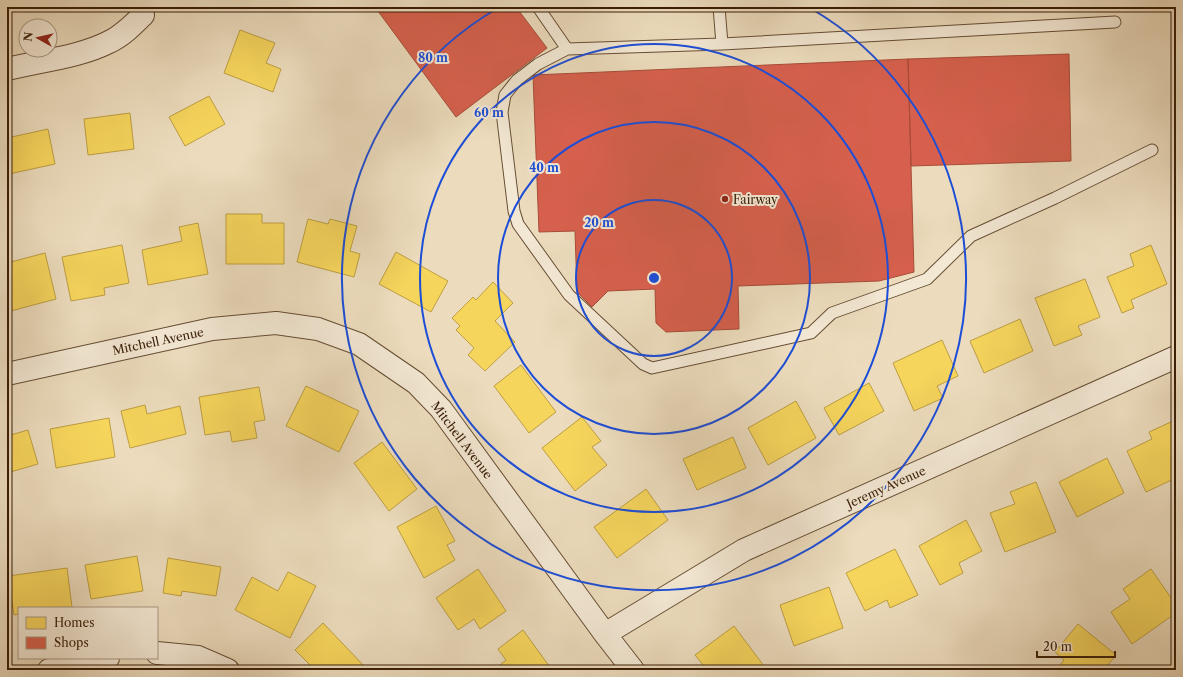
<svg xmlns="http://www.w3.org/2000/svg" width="1183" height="677" font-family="'Libre Caslon Text',serif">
	<rect width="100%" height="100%" fill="#ecdcbd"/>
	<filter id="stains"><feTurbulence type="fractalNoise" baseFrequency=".005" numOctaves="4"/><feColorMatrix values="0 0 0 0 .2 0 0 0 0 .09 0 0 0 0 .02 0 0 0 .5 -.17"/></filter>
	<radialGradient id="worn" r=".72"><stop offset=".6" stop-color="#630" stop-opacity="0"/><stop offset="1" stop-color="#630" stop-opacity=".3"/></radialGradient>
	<path fill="#f6d55c" stroke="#bd9e42" d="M240 30 275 43 266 63 281 69 273 92 224 73Z
		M209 96 225 124 185 146 169 117Z
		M130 113 134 149 88 155 84 119Z
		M48 129 55 164 9 174 7 163V138Z
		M226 214H262V223H284V264H226Z
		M308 219 328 224 330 219 357 226 350 251 360 254 354 277 297 262Z
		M198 223 208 274 148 285 142 250 182 241 179 227Z
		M122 245 129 283 104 288 105 295 71 301 62 257Z
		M1151 245 1167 284 1131 300 1134 308 1122 313 1107 277 1134 266 1130 254Z
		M396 252 448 281 431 312 379 284Z
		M45 253 56 299 7 312V263Z
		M1085 279 1100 317 1078 326 1082 335 1054 346 1035 298Z
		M493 282 513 303 495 321 515 342 485 371 468 355 474 348 456 330 460 326 452 318 473 297 476 300Z
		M1020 319 1033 351 984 373 970 341Z
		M942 340 958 376 937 386 943 398 914 411 893 363Z
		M521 365 556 412 529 433 494 386Z
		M869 383 884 411 839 435 824 408Z
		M306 386 359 411 339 452 286 426Z
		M259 387 265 420 254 422 257 438 232 442 230 431 205 435 199 397Z
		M796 401 816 438 768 465 748 428Z
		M145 405 147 414 180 406 186 434 130 448 121 411Z
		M582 417 601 441 592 447 607 465 575 491 542 448Z
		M109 418 115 457 56 468 50 429Z
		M1173 421 1176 428V478L1146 492 1127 451 1152 439 1149 432Z
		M28 430 38 464 7 473V436Z
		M733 437 746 468 697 490 683 459Z
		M382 442 417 489 389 511 354 463Z
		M1107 458 1124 493 1077 517 1059 482Z
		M1036 482 1056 532 1005 552 990 513 1015 504 1010 492Z
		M646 489 668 520 617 558 594 527Z
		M436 506 455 541 447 545 455 560 424 578 397 527Z
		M966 520 982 551 959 563 963 573 940 585 919 546Z
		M895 549 918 595 890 608 887 600 865 611 846 573Z
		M137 556 143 591 91 599 85 565Z
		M168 558 221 567 216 596 182 591 181 596 163 593Z
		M67 568 72 607 19 608V614L14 615 8 576Z
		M478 569 506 611 480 629 474 619 458 630 436 598Z
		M1151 569 1176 605V613L1132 644 1111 612 1130 599 1123 589Z
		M288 572 316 586 290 638 235 610 252 577 278 591Z
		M829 587 843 628 794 646 780 605Z
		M323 623 365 667 362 670H315L295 650Z
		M1078 624 1116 655 1104 670H1056L1064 660 1055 652Z
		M734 626 767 670H707L695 655Z
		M523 630 552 670H494L506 660 498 649Z"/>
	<path fill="#d6604d" stroke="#a74c38" d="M375 7H516L547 48 456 117Z
		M1069 54 1071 161 911 166 908 59Z
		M908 59 914 272 879 281 738 286 739 329 666 332 656 323 655 289 608 291 592 307 577 292 575 231 539 232 533 75Z"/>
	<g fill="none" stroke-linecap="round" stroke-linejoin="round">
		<defs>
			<path id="lane" d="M538 7 567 49 722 44 1115 22
				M719 7 722 44
				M567 49 538 64 517 80 505 95 502 112 514 211 518 224 569 295 643 364 652 368 811 333 832 313 927 279 971 236 1055 198 1152 150"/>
			<path id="street" d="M7 69C39 61 80 57 109 42 122 36 133 25 143 15
				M7 374 212 329 276 323 318 329 359 344 416 383 441 409 605 634 633 670
				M605 634 744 550 1176 357
				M157 653 198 657 228 670
				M49 670 108 658"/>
		</defs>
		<use href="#lane" stroke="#664d34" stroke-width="13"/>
		<use href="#street" stroke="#664d34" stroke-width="24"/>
		<use href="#lane" stroke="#f3e8d4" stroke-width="11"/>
		<use href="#street" stroke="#f3e8d4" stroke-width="22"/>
	</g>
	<g fill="none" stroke="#1d4ed8" stroke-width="2">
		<circle cx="654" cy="278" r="78"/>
		<circle cx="654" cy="278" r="156"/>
		<circle cx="654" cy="278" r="234"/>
		<path d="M810 8A312 312 0 1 1 498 8"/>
	</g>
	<circle fill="#8f2418" stroke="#f3e8d4" stroke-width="1.5" cx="725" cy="199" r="4"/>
	<g text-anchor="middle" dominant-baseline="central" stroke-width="4" stroke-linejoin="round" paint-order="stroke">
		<g font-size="12" fill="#391d07" stroke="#f3e8d4" text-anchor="start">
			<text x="733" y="199">Fairway</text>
		</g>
		<g font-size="12" fill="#391d07" stroke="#f3e8d4">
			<text transform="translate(158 341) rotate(-12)">Mitchell Avenue</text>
			<text transform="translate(462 440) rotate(53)">Mitchell Avenue</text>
			<text transform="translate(886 487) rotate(-24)">Jeremy Avenue</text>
		</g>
	</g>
	<circle cx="654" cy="278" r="6" fill="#1d4ed8" stroke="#f3e8d4" stroke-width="2"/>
	<g font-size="12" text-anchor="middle" font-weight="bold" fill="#1d4ed8" stroke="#f3e8d4" stroke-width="4" stroke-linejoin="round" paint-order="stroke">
		<text x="433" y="62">80 m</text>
		<text x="489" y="117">60 m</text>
		<text x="544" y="172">40 m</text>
		<text x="599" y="227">20 m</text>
	</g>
	<rect width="1183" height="677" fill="none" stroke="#ecdcbd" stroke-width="24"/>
	<rect x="8" y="8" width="1167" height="661" fill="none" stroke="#391d07" stroke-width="2"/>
	<rect x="12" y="12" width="1159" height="653" fill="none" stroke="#391d07"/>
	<rect x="18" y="607" width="140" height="52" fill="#f3e8d4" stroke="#a99782"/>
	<rect x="26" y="617" width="20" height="12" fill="#f6d55c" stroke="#a99782"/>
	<text x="54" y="627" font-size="12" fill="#391d07">Homes</text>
	<rect x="26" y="637" width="20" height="12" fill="#d6604d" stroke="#a99782"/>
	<text x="54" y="647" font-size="12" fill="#391d07">Shops</text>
	<g transform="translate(38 38) rotate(278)"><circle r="19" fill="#f3e8d4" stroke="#a99782"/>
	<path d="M0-3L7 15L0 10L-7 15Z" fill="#8f2418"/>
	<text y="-6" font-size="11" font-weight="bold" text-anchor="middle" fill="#391d07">N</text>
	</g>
	<path d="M1037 651v6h78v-6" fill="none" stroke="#391d07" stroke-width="2"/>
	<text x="1043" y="651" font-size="12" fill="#391d07" stroke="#f3e8d4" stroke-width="3" paint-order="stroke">20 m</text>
	<rect width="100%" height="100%" filter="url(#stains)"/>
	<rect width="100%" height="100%" fill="url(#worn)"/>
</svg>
